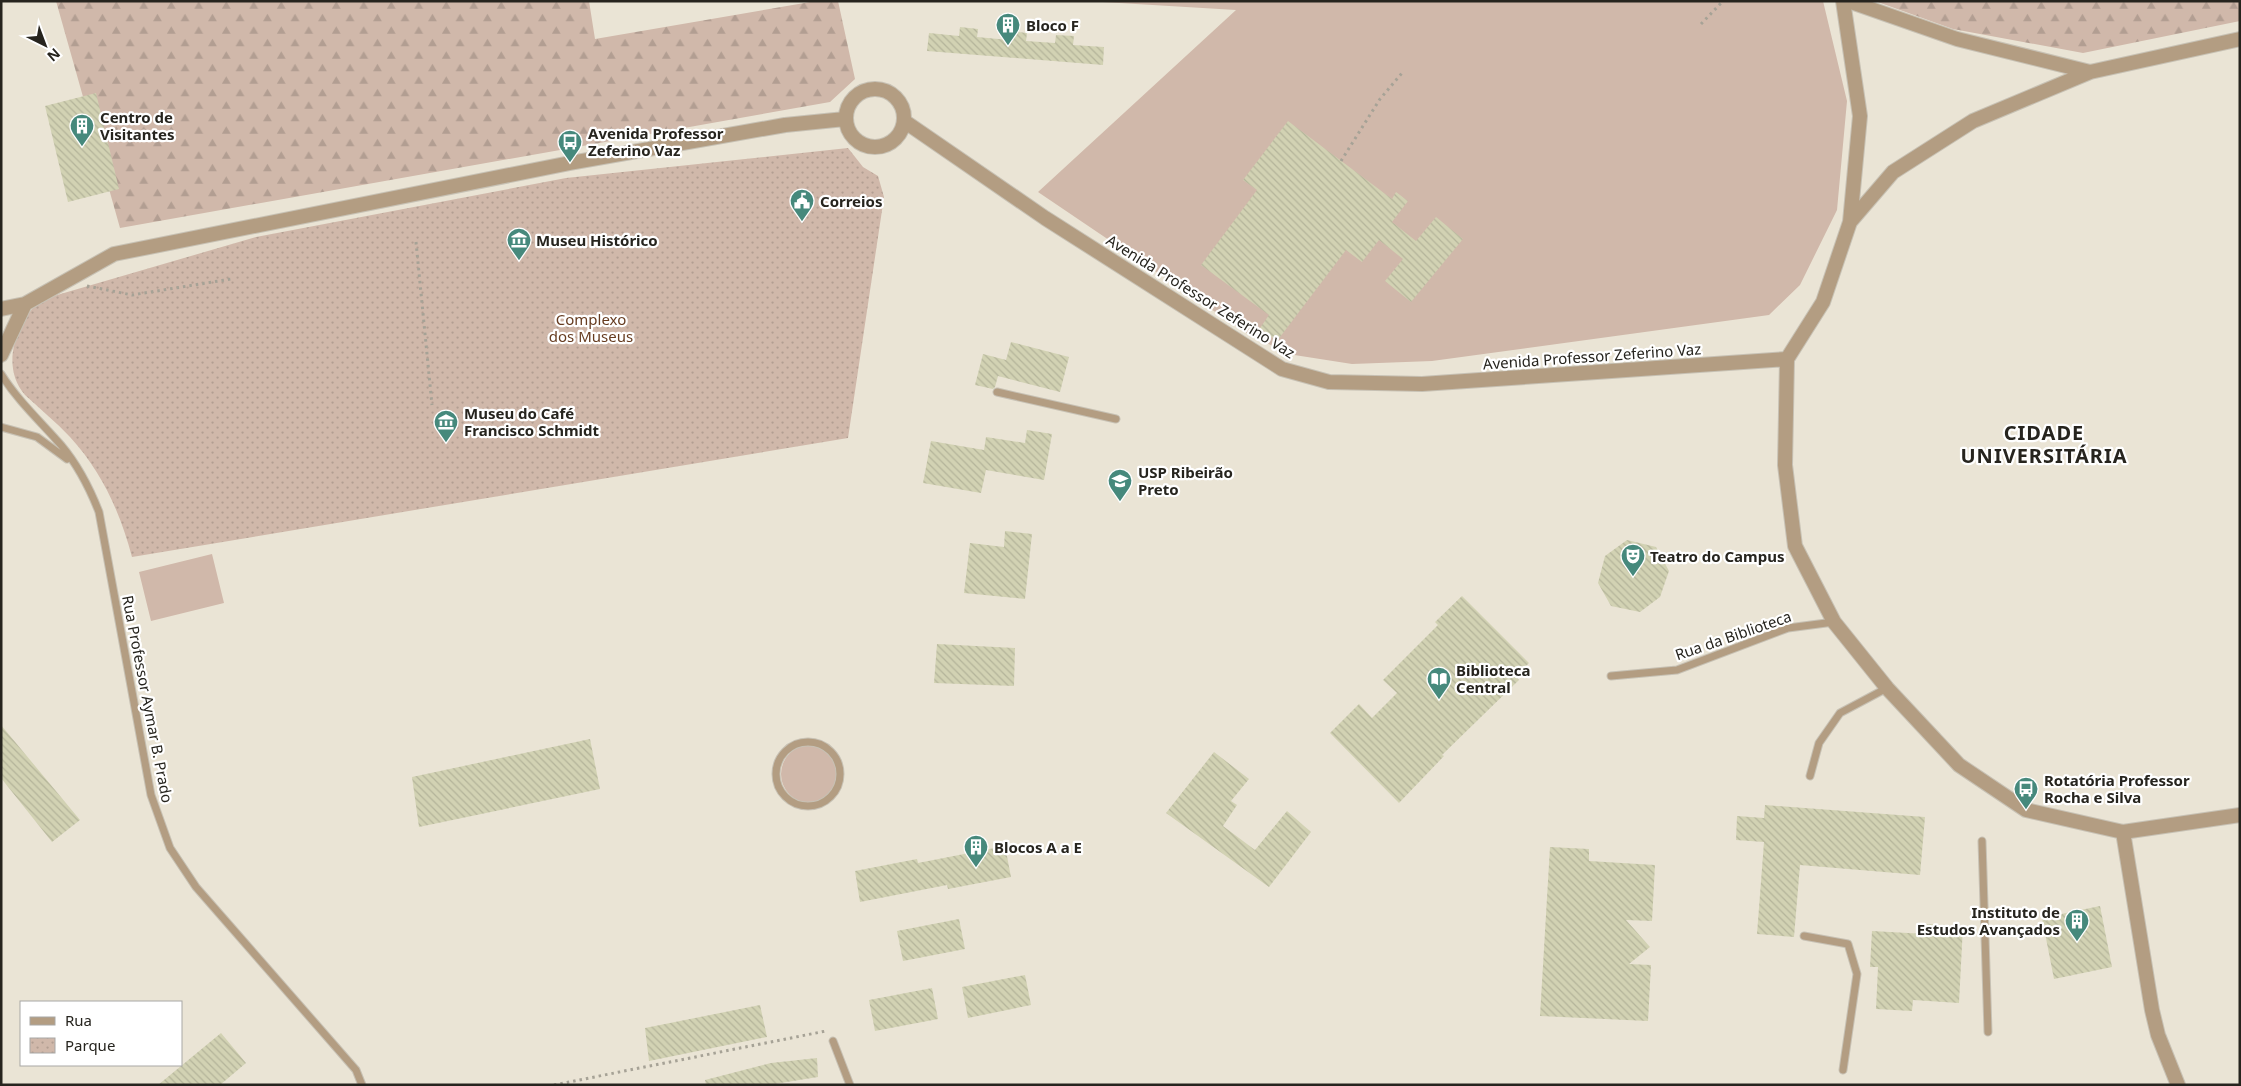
<svg xmlns="http://www.w3.org/2000/svg" width="2241" height="1086" font-family="'Noto Sans',sans-serif">
	<defs>
		<pattern id="forest-firs" width="22" height="20" patternUnits="userSpaceOnUse" patternTransform="scale(1.25)"><rect width="22" height="20" fill="#d0b8aa"/><path d="M5 1l3.5 6h-7zM16 11l3.5 6h-7z" fill="#b29e92"/></pattern>
		<pattern id="park-dots" width="8" height="8" patternUnits="userSpaceOnUse" patternTransform="scale(1.25)"><rect width="8" height="8" fill="#d0b8aa"/><path d="M2 2h.1M6 6h.1" fill="none" stroke="#b29e92" stroke-width="1.8" stroke-linecap="round"/></pattern>
		<pattern id="building-back-hatch" width="6" height="6" patternUnits="userSpaceOnUse" patternTransform="scale(1.25)"><rect width="6" height="6" fill="#d2d2b3"/><path d="M-1 5l2 2M0 0l6 6M5-1l2 2" fill="none" stroke="#b4b49a"/></pattern>
	</defs>
	<rect width="100%" height="100%" fill="#eae4d5"/>
	<path fill="#d0b8aa" d="M1086 1H1823L1847 101 1837 210 1800 285 1769 315 1432 361 1352 364 1288 354 1245 332 1038 192 1236 10Z
		M212 554 224 603 151 621 139 572Z
		M781 774a29 29 0 1 1 58 0a29 29 0 1 1-58 0Z"/>
	<path fill="url(#forest-firs)" d="M56 1H589L595 39 816 1H838L855 79 830 102 120 228Z
		M1875 1H2240V21L2083 53 1953 29Z"/>
	<path fill="url(#park-dots)" d="M848 148 863 167 878 176 884 197 848 438 132 557C120 512 102 472 70 437 56 422 40 409 25 395 0 366 16 324 40 300L256 237 566 178Z"/>
	<path fill="url(#building-back-hatch)" d="M960 27 978 29 977 37 1009 40 1010 31 1027 33 1026 41 1055 43 1056 35 1074 36 1073 45 1104 47 1103 65 927 51 929 33 959 36Z
		M96 93 119 189 68 202 45 106Z
		M1288 121 1392 199 1396 192 1408 201 1392 222 1416 241 1436 217 1463 239 1411 302 1385 281 1403 259 1379 240 1362 262 1346 250 1277 341 1260 328 1269 315 1201 265 1257 190 1243 180Z
		M1011 342 1069 357 1060 392 998 376 995 387 993 389 975 385 983 354 1006 360Z
		M1027 430 1052 434 1044 480 986 470 981 493 923 483 931 441 984 450 986 437 1025 443Z
		M1005 531 1032 534 1025 599 964 593 970 543 1004 547Z
		M1627 540 1656 547 1669 571 1660 597 1640 612 1611 606 1598 583 1605 556Z
		M1462 596 1529 663 1516 676 1519 680 1442 755 1444 756 1399 803 1330 733 1359 704 1372 718 1397 693 1383 680 1438 625 1435 622Z
		M937 644 1015 648 1014 686 934 683Z
		M1 725 80 820 52 842 1 778Z
		M590 739 600 789 419 827 412 777Z
		M1214 752 1249 779 1231 801 1237 805 1223 826 1255 850 1287 811 1311 832 1269 887 1166 813Z
		M1765 805 1925 817 1920 875 1800 865 1794 937 1757 934 1764 842 1736 840 1737 816 1764 818Z
		M1005 846 1011 877 948 889 947 885 860 902 855 871 917 859 918 863Z
		M1550 847 1589 849V861L1655 865 1652 921 1626 920 1650 947 1629 964 1651 965 1648 1021 1540 1016Z
		M2100 906 2112 967 2054 979 2042 918Z
		M959 919 965 949 903 961 897 931Z
		M1927 924 1963 926 1959 1003 1913 1000 1912 1011 1876 1009 1878 967H1870L1872 931 1926 934Z
		M1025 975 1031 1005 968 1018 962 987Z
		M932 988 938 1019 875 1031 869 1000Z
		M760 1005 767 1037 649 1061 645 1028Z
		M221 1033 246 1063 220 1085H158Z
		M817 1058 818 1077 768 1085H706L705 1080 771 1063Z"/>
	<g fill="none" stroke-linecap="round" stroke-linejoin="round">
		<defs>
			<path id="service" d="M1 374C18 401 40 421 61 445 77 464 90 489 99 512L151 795 170 848 196 887 356 1070 362 1085
				M997 392 1116 419
				M1 427 37 437 67 459
				M1611 676 1677 670 1788 628 1834 622
				M776 774a32 32 0 1 1 64 0a32 32 0 1 1-64 0Z
				M1810 776 1819 743 1840 713 1887 688
				M1982 841 1988 1032
				M1804 936 1848 944 1857 974 1843 1070
				M833 1041 850 1085"/>
			<path id="minor" d="M1843 1 1860 116 1850 222
				M1848 1 1957 39 2090 72
				M2240 39 2090 72 1973 121 1893 172 1850 222 1823 302 1787 359 1785 465 1795 546 1834 622 1887 688 1959 765 2026 810 2123 832 2240 815
				M846 118a29 29 0 1 1 58 0a29 29 0 1 1-58 0Z
				M904 121 1045 218 1282 369 1329 382 1422 384 1787 359
				M1 309 25 304 114 254 570 163 785 125 845 119
				M1 355 25 304
				M2123 832 2152 1010 2158 1035 2178 1085"/>
		</defs>
		<use href="#service" stroke="#c7c1b4" stroke-width="9"/>
		<use href="#minor" stroke="#c7c1b4" stroke-width="16"/>
		<path stroke="#a6a296" stroke-width="3" stroke-dasharray="2.5 4" stroke-linecap="butt" d="M1701 24 1723 1
			M1341 161 1380 99 1402 73
			M416 242 432 405
			M87 286 132 295 231 279
			M554 1085 826 1031"/>
		<use href="#service" stroke="#b39d82" stroke-width="7"/>
		<use href="#minor" stroke="#b39d82" stroke-width="14"/>
	</g>
	<defs>
		<symbol id="building-pin" viewBox="-11 -11 22 30"><path d="M0 17L-7.5 6A9.5 9.5 0 1 1 7.5 6Z" fill="#46897c" stroke="#fff"/><path d="M-4-6H4V6H1V3H-1V6H-4ZM-2.5-4.3h1.7v1.8h-1.7ZM.8-4.3h1.7v1.8H.8ZM-2.5-1h1.7V.8h-1.7ZM.8-1h1.7V.8H.8Z" fill="#fff"/></symbol>
		<symbol id="bus-pin" viewBox="-11 -11 22 30"><path d="M0 17L-7.5 6A9.5 9.5 0 1 1 7.5 6Z" fill="#46897c" stroke="#fff"/><path d="M-5-6H5V4H4V6H2V4H-2V6H-4V4H-5ZM-3.5-4V0h7V-4ZM-3.5 1.2v1.5H-2V1.2ZM2 1.2v1.5H3.5V1.2Z" fill="#fff"/></symbol>
		<symbol id="civic-pin" viewBox="-11 -11 22 30"><path d="M0 17L-7.5 6A9.5 9.5 0 1 1 7.5 6Z" fill="#46897c" stroke="#fff"/><path d="M-.6-6.5H3V-4.5H.6V-3L4-1V1h2V6H-6V1h2V-1L-.6-3ZM-1.2 2.5V6h2.4V2.5Z" fill="#fff"/></symbol>
		<symbol id="museum-pin" viewBox="-11 -11 22 30"><path d="M0 17L-7.5 6A9.5 9.5 0 1 1 7.5 6Z" fill="#46897c" stroke="#fff"/><path d="M0-6L6-3V-2H-6V-3ZM-5-1h2V3h-2ZM-1-1h2V3h-2ZM3-1h2V3H3ZM-6 4H6V6H-6Z" fill="#fff"/></symbol>
		<symbol id="university-pin" viewBox="-11 -11 22 30"><path d="M0 17L-7.5 6A9.5 9.5 0 1 1 7.5 6Z" fill="#46897c" stroke="#fff"/><path d="M0-5L7-2L0 1L-7-2ZM-4 1L0 2.5L4 1V4Q0 6-4 4Z" fill="#fff"/></symbol>
		<symbol id="theatre-pin" viewBox="-11 -11 22 30"><path d="M0 17L-7.5 6A9.5 9.5 0 1 1 7.5 6Z" fill="#46897c" stroke="#fff"/><path d="M-5-5.5Q0-4 5-5.5V0Q5 5 0 6Q-5 5-5 0ZM-3.3-2.5H-1v1.5H-3.3ZM1-2.5H3.3v1.5H1ZM-2.8 1Q0 5.5 2.8 1Z" fill="#fff"/></symbol>
		<symbol id="library-pin" viewBox="-11 -11 22 30"><path d="M0 17L-7.5 6A9.5 9.5 0 1 1 7.5 6Z" fill="#46897c" stroke="#fff"/><path d="M-6-4Q-3-5.5-.7-3.5V5Q-3 3-6 4ZM6-4Q3-5.5 .7-3.5V5Q3 3 6 4Z" fill="#fff"/></symbol>
	</defs>
	<g fill-rule="evenodd">
		<use href="#building-pin" x="994" y="11" width="28" height="38"/>
		<use href="#building-pin" x="68" y="112" width="28" height="38"/>
		<use href="#bus-pin" x="556" y="128" width="28" height="38"/>
		<use href="#civic-pin" x="788" y="187" width="28" height="38"/>
		<use href="#museum-pin" x="505" y="226" width="28" height="38"/>
		<use href="#museum-pin" x="432" y="408" width="28" height="38"/>
		<use href="#university-pin" x="1106" y="467" width="28" height="38"/>
		<use href="#theatre-pin" x="1619" y="542" width="28" height="38"/>
		<use href="#library-pin" x="1425" y="665" width="28" height="38"/>
		<use href="#bus-pin" x="2012" y="775" width="28" height="38"/>
		<use href="#building-pin" x="962" y="833" width="28" height="38"/>
		<use href="#building-pin" x="2063" y="907" width="28" height="38"/>
	</g>
	<g text-anchor="middle" dominant-baseline="central" stroke-width="4.5" stroke-linejoin="round" paint-order="stroke">
		<g font-size="15" font-weight="bold" fill="#26241e" stroke="#fff" text-anchor="start">
			<text x="1026" y="25">Bloco F</text>
			<text x="100" y="117">Centro de<tspan x="100" dy="17">Visitantes</tspan></text>
			<text x="588" y="133">Avenida Professor<tspan x="588" dy="17">Zeferino Vaz</tspan></text>
			<text x="820" y="201">Correios</text>
			<text x="536" y="240">Museu Histórico</text>
			<text x="464" y="413">Museu do Café<tspan x="464" dy="17">Francisco Schmidt</tspan></text>
			<text x="1138" y="472">USP Ribeirão<tspan x="1138" dy="17">Preto</tspan></text>
			<text x="1650" y="556">Teatro do Campus</text>
			<text x="1456" y="670">Biblioteca<tspan x="1456" dy="17">Central</tspan></text>
			<text x="2044" y="780">Rotatória Professor<tspan x="2044" dy="17">Rocha e Silva</tspan></text>
			<text x="994" y="847">Blocos A a E</text>
			<text x="2060" y="912" text-anchor="end">Instituto de<tspan x="2060" dy="17">Estudos Avançados</tspan></text>
		</g>
		<g font-size="15" fill="#26241e" stroke="#fff">
			<text transform="translate(1201 296) rotate(32)">Avenida Professor Zeferino Vaz</text>
			<text transform="translate(1592 356) rotate(-4)">Avenida Professor Zeferino Vaz</text>
			<text transform="translate(1733 635) rotate(-19)">Rua da Biblioteca</text>
			<text transform="translate(148 699) rotate(79)">Rua Professor Aymar B. Prado</text>
		</g>
		<g font-size="15" fill="#663c20" stroke="#fff">
			<text x="591" y="319">Complexo<tspan x="591" dy="17">dos Museus</tspan></text>
		</g>
		<g font-size="20" font-weight="bold" letter-spacing="1" fill="#26241e" stroke="#fff">
			<text x="2044" y="432">CIDADE<tspan x="2044" dy="23">UNIVERSITÁRIA</tspan></text>
		</g>
	</g>
	<rect width="2241" height="1086" fill="none" stroke="#26241e" stroke-width="5"/>
	<rect x="20" y="1001" width="162" height="65" fill="#ffffff" stroke="#a8a7a5"/>
	<rect x="30" y="1017" width="25" height="8" fill="#b39d82" stroke="#a8a7a5"/>
	<text x="65" y="1026" font-size="15" fill="#26241e">Rua</text>
	<rect x="30" y="1038" width="25" height="15" fill="url(#park-dots)" stroke="#a8a7a5"/>
	<text x="65" y="1051" font-size="15" fill="#26241e">Parque</text>
	<g transform="translate(45 45) rotate(138)" stroke="#ffffff" stroke-width="4" paint-order="stroke">
	<path d="M0-4L9 19L0 12L-9 19Z" fill="#26241e"/>
	<text y="-8" font-size="14" font-weight="bold" text-anchor="middle" fill="#26241e">N</text>
	</g>
</svg>
